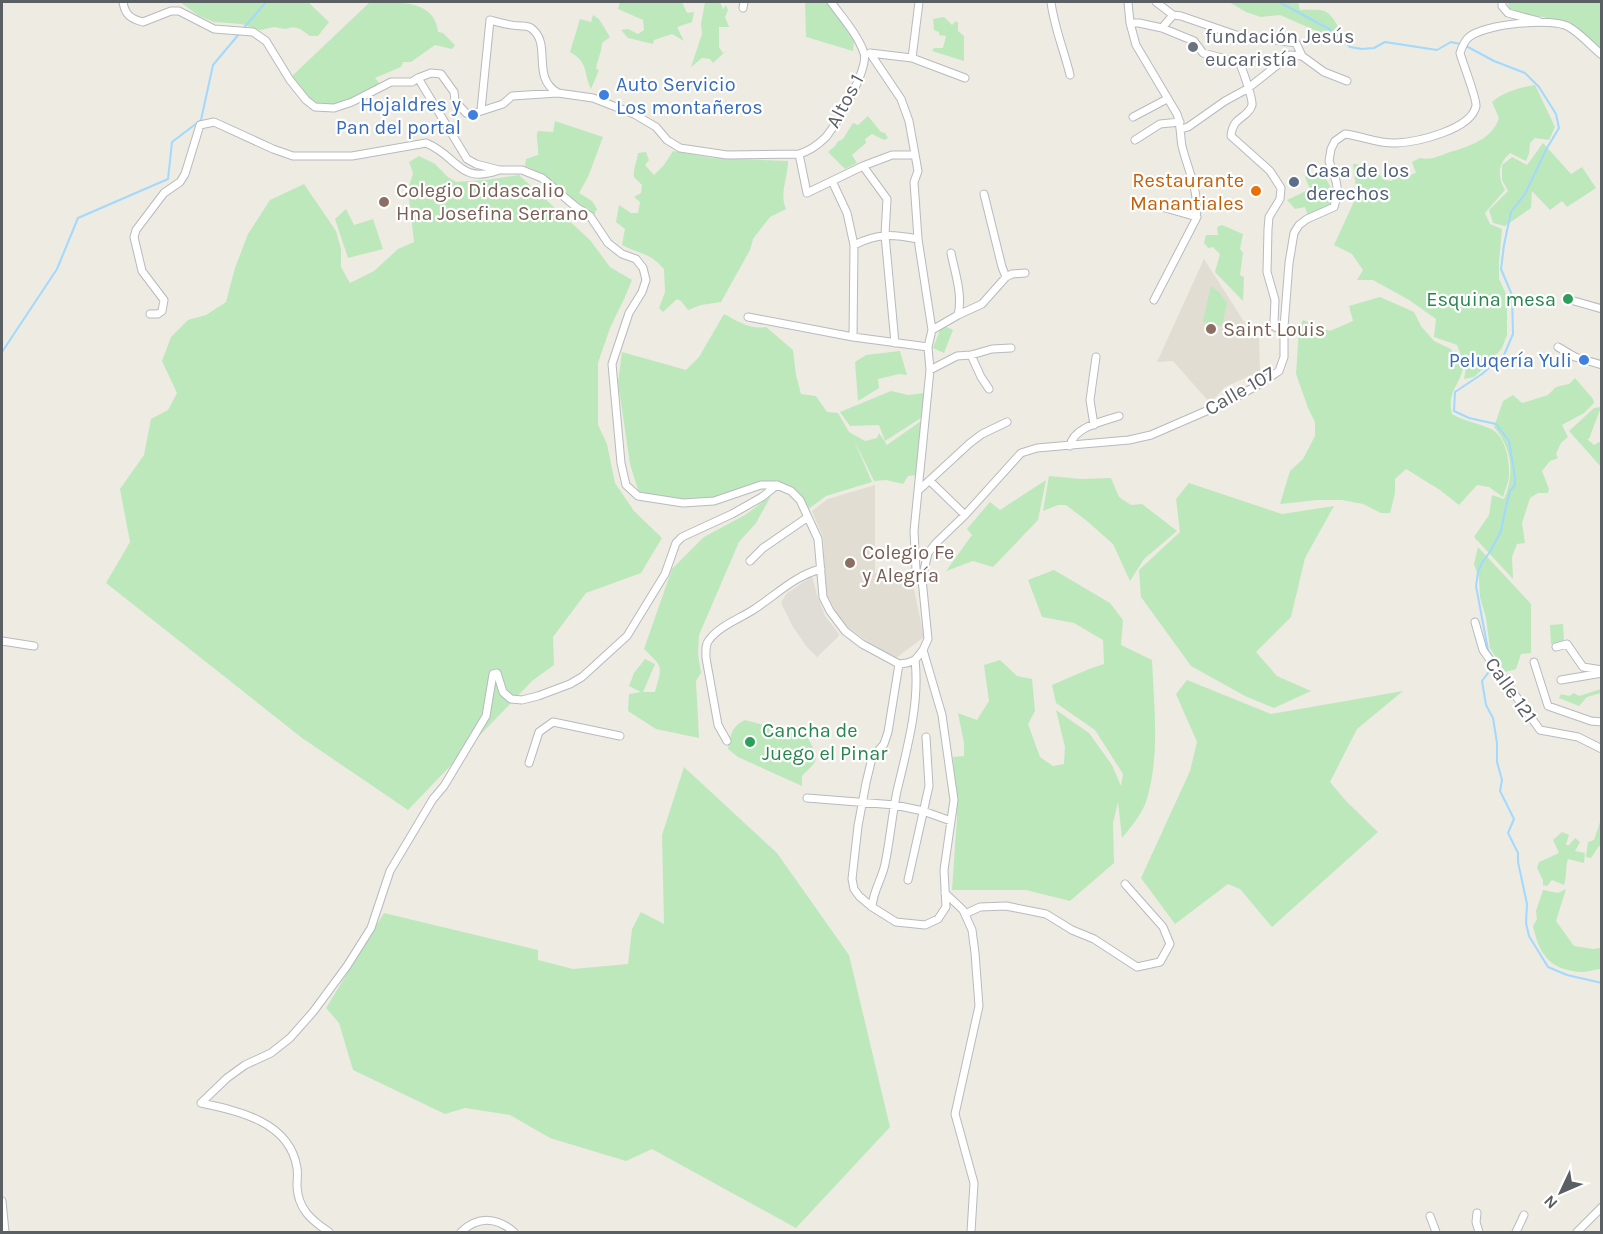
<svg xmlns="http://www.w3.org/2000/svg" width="1603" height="1234" font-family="Karla,sans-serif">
	<rect width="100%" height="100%" fill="#eeebe2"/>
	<path fill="#dfddd6" d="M812 576 817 595 825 616 839 634 838 637 817 657 807 647 793 627 781 603 786 594Z"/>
	<path fill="#e1ddd2" d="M1204 259 1243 320 1259 339 1260 371 1225 387 1210 403 1173 361 1157 362Z
		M875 485V573L911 575 924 637 896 658 871 644 842 623 826 593 823 537 812 511 828 499Z"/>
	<path fill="#bde8bc" d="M180 2H308L329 22 318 36H310L300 29 293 27 285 29 274 27 260 30 241 24 214 22 199 16Z
		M370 2C400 2 435 0 438 32L443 33 455 45 452 49 435 45 411 62H403L401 67 375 78 380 84 342 103 333 106 313 104 291 77Z
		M620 2H682L687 13 694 12 692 22 677 27 684 41 672 34 654 40 653 44 628 38 621 30 628 29 638 34 644 30 643 20 618 9Z
		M705 2H720L723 9 726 5 728 10 725 17 729 27H719V47L723 53 726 51 713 63 710 59 702 58 691 67 702 34 701 24Z
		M805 2H828L854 41 853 51 806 37Z
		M1229 2H1298L1300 10C1326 10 1327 7 1340 30L1337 40 1280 15 1261 17 1246 12Z
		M1507 2H1601V49L1587 39 1544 17 1513 16Z
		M593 15 599 19 610 37 602 43C602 52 597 60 596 69L599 70 591 89C583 72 589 63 570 52L580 19 591 22Z
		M944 17 952 25 956 21 958 23V31L964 36V61L932 51 934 48H943L946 36 939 35V32L934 30 933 19Z
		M1535 85 1555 127 1549 140 1535 138 1530 143 1529 154 1526 161 1510 153C1498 164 1497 176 1505 190L1485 213 1490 224 1502 229 1499 262V279L1507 296V335L1502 348 1492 360 1474 377 1464 379 1466 368 1457 345 1434 337 1436 319 1409 300 1373 280H1357L1363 270 1352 254 1334 245 1357 195 1353 164H1357L1370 174H1379L1385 180 1392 181 1393 177 1400 173 1406 176 1416 173 1412 162 1420 158C1430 160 1437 157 1447 153 1467 147 1492 140 1499 118L1492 102C1505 91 1519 88 1535 85Z
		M868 116 881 132 885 133 888 138 884 140 872 134 865 139 866 143 852 155 857 163 845 169 828 152 836 145 837 142 843 139 853 123 858 125Z
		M555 121 603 137 588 177 579 193 592 201 597 209 594 215C568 203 552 176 525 166L526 159 538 155C539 147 535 137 538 131L553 132Z
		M1543 143 1571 174 1582 167 1596 188 1567 207 1562 201 1550 210 1532 191 1531 208 1505 226 1493 223 1489 210 1508 191 1502 180V165L1512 157 1527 165Z
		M673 151 712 158 788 161C788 178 779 193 786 209L770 217 753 239 750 250 721 302 701 305 688 310 681 301 677 299 663 312 659 308 665 292 664 269C649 252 641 255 622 245L625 229 616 222 619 205 631 213H638L640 202 634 197 641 193 642 185 634 177C633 168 637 162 638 153L646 152 649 160 645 165 654 175 664 165Z
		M419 156 435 164 448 177 456 182 486 180 519 175 590 240 610 267 632 280 625 297 610 328 598 363V425L607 444 615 483 634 511 662 538 641 573 586 593 553 637 554 665 532 681 408 810 302 738 106 583 130 542 120 489 144 455 151 419 168 410 177 393 162 361 171 337 188 320 206 315 226 302 235 268 248 234 270 200 304 184 336 231 341 249V267L350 283 374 271 398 249 414 242 408 190 413 173 409 162Z
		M1310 173 1326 179 1335 195 1332 205 1308 217 1305 207 1295 209 1287 200 1310 189 1305 177Z
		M346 209 354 225 373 219 383 249 348 258 335 219Z
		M1222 225 1243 234 1240 249 1243 253 1240 275 1244 277 1243 301 1215 272 1220 254 1213 247 1208 248 1204 243 1206 235H1218L1217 227Z
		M1211 286 1219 292 1227 303 1222 326H1216L1214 328 1203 321Z
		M1380 297 1414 312 1421 326 1434 341 1451 349 1463 368C1459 387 1447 391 1452 414 1464 421 1478 423 1491 429 1505 435 1510 461 1509 475 1509 482 1505 490 1503 497L1489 487 1477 485 1459 505 1440 490 1406 469 1395 479V493L1390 513H1381L1363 504 1342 500H1317L1280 504 1290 471 1303 459 1315 436V422L1308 408 1296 374 1299 329 1303 320 1330 331 1353 321 1349 306Z
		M724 314C737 321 751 330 766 327L793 350 796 375 801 394 816 396 827 412 838 413 849 432 865 441 877 438 879 433 887 445 921 421 917 475 908 476 903 484 886 480 874 481 853 438 872 482 826 496 807 510 799 496 761 482 702 502 669 500 639 493 630 464 618 382 622 352 686 370 699 357Z
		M942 325 953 330 944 353 933 348Z
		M900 351 907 375 899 374 878 379 879 388 858 401 855 362 866 355Z
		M1575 378 1593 399 1594 403 1584 413 1562 425 1568 437 1561 443 1556 454 1558 458 1550 461 1542 471 1549 489 1548 493H1538L1530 498 1522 523 1525 543 1517 544 1512 557 1513 579 1474 537 1489 515 1492 495 1504 499C1515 474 1512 448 1494 427L1503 401 1513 395 1522 403 1548 395 1556 387 1569 384Z
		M891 391 908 395 924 393 921 418 885 441 879 425 850 426 840 412Z
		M1601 407 1589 439H1587L1594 445 1601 441V467L1569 431 1594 408Z
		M1049 476 1081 479 1111 478 1119 497 1131 505 1142 504 1177 531 1144 559 1130 581 1113 544 1087 521 1066 505H1058L1043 511Z
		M1046 480 1038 520 993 567 973 561 946 571 972 535 967 529 990 502 1000 510Z
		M1189 483 1282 514 1334 506 1305 558 1291 617 1256 652 1277 676 1311 691 1274 708 1245 696 1191 666 1141 597 1139 570 1180 532 1176 499Z
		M771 496 756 523 739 542 699 635 698 654 701 673 696 681 699 738 656 729 628 711 629 694 641 692 629 686 634 673 645 659 655 664 643 692H655C662 666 664 668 644 649L672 569 704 537 745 515Z
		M1478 547 1531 604V653L1521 654 1516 669 1505 672 1490 648 1486 618 1480 597 1479 579 1474 564Z
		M1054 570 1110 603 1123 620 1121 645 1152 660C1154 706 1160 754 1147 799 1143 813 1131 827 1122 838L1118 802 1113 823 1114 863 1070 901 1026 890H952L957 818 953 757 964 756V743L958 713 977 720 989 701 984 665 1000 660 1017 676 1032 679 1035 711 1028 724 1040 757 1053 766 1064 764 1065 747 1056 710 1089 733 1112 765 1121 786 1123 774 1095 730 1056 703 1052 685 1089 669 1104 664 1103 640 1074 623 1042 617 1028 580Z
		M1563 624 1564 643 1551 644 1550 625Z
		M1187 680 1271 714 1403 691 1357 729 1330 782 1346 801 1378 832 1272 927 1240 889 1228 884 1175 924 1141 878 1190 771 1197 742 1176 694Z
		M1601 689V693L1587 697 1579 706 1559 698 1561 694 1569 696 1574 693 1579 696Z
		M745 720 807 736C819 760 821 757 802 776V786L738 757 728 749C731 734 731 727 745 720Z
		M684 767 777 853 849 955 890 1127 796 1228 652 1149 626 1161 550 1138 510 1115 465 1108 445 1114 353 1070 339 1023 326 1008 384 913 538 950V960L573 969 628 964 632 929 641 912 664 924 662 835Z
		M1601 819V847L1599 846 1591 858 1586 857 1588 842 1594 840Z
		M1562 832 1569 835 1566 845H1569L1575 838 1580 842 1575 851 1585 853 1584 863 1568 859C1565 868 1567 877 1564 885L1552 880 1547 886 1543 885V880L1537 868 1539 862 1559 853 1553 840Z
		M1566 889 1556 921 1574 946 1593 949 1600 948 1601 945V969C1595 969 1589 972 1583 972 1551 971 1539 955 1533 926L1537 919 1536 911 1543 890 1558 893Z"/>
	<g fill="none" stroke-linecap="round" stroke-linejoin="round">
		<path stroke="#a1d9ff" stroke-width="2" d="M1193 2H1208
			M1279 2 1329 29 1350 47 1362 49 1374 48 1385 42 1437 50 1451 42 1460 44
			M243 29 266 2
			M1466 46 1494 61 1525 73 1539 87 1556 114 1559 128 1547 148 1525 194 1511 212 1504 245 1501 269 1512 295 1513 334 1504 355 1482 374 1455 392 1454 411 1469 418 1496 424 1509 441 1515 477V485L1510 491 1505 511 1501 531 1490 552 1483 561 1478 572 1476 586 1488 650 1494 659
			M2 352 57 269 78 218 168 179 172 142 201 120 213 65 239 34
			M1491 669 1482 681 1486 705 1493 718 1497 743V762L1502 780 1500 791 1514 819 1508 833 1518 853V862L1527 904 1526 923 1529 936 1548 967 1567 975 1602 983"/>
		<defs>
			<path id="minor" d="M123 2C125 15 131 19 143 22L171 11H179L214 29 253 32 266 41 290 80 306 100 315 107 334 108 352 102 391 82H412L418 78 467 159 476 164 499 170H522L542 178 576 207 590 216 608 243 622 254 636 259 643 268 646 280 642 292 629 313 612 364 621 463 626 485 638 496 683 503 714 501 761 485H777L791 491 800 500 818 539 823 597 830 611 845 631 862 644 899 664 907 663 915 660 923 650 928 639 922 579 916 570 914 531 930 370 928 347 932 330 918 239 914 182 918 171 909 121 901 99 870 53
				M1051 2C1054 27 1064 50 1070 75
				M1128 2 1130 23 1136 45 1177 114C1181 125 1180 135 1182 146 1188 171 1200 192 1196 219L1154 300
				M1156 2 1173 15
				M1502 2V6L1508 13 1538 21
				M743 8 744 2
				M1130 23H1139L1162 28 1194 41 1203 53 1237 62 1240 64C1243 71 1253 99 1252 105 1248 119 1233 115 1231 136L1270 171 1281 188 1280 199 1269 217 1268 229 1267 272 1275 300 1274 322 1275 327 1283 330 1284 327
				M1162 28 1173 15 1181 16 1236 35 1296 43 1302 56
				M870 53 912 58 965 78
				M912 58 919 2
				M418 78 431 73 441 74 454 92 455 101 466 113 472 114 503 104 512 96 558 93 593 98 634 114 656 127 667 140 680 148 727 155 799 154C809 151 818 145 826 137 837 123 869 69 864 53 858 35 842 17 831 2
				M481 110 490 20C501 23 510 26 522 26 525 26 528 26 531 28 553 44 530 77 558 93
				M1133 117 1167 99
				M1181 129 1188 127 1225 101 1247 89 1290 55 1302 56 1324 72 1347 81
				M1135 140 1160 124 1180 122
				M799 154 807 193 863 166 892 155H915
				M863 166 887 199 885 235 895 343
				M832 181 847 213 854 245 853 337
				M984 194 1002 267 1006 277
				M1155 205 1197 217
				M854 245C878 233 892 234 918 239
				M951 253C955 273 963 295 958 315
				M1567 299 1602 309
				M150 314H158L162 311 164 300 142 271 134 237 136 230 164 193 180 182 185 174 200 125 214 122 273 149 293 156H352L426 143C458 156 459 185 499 170
				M748 317 853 337 928 347
				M932 330 958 315 982 304 1006 277 1012 274 1025 273
				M1558 347 1575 357 1602 365
				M971 355 981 377 989 389
				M930 370 957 356 971 355 992 349 1011 348
				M1094 425 1090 400 1096 357
				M1070 446C1073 427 1104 421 1119 416
				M930 481 965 515
				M919 490 970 443 982 434 1007 422
				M750 561 763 548 808 517
				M922 579 928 553 936 543 965 515 1021 453 1037 448 1129 440 1151 435 1227 402 1258 385 1279 371 1284 357V327L1289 263 1294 233 1299 225 1307 219 1334 207 1338 192 1336 181 1329 161 1331 149 1335 141 1345 134C1362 136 1379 144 1396 143 1417 142 1471 130 1476 106 1477 99 1463 64 1460 53 1462 47 1464 41 1469 37 1484 24 1553 17 1569 27 1581 34 1591 46 1602 55
				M1475 622 1483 650 1540 730 1578 737 1602 749
				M2 641 34 646
				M1556 647 1567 644 1583 667 1602 670
				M1534 662 1548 706 1591 721 1602 722
				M899 664 888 732 884 744 872 758 866 783 858 826 852 879 854 889 859 896 872 907 896 922 925 925 938 919 946 907 944 870 954 800 942 715 923 650
				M1561 680 1602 673
				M727 741 718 725 706 658C706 651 705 645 709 640 720 625 742 618 756 608 777 594 796 575 821 569
				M529 763 539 732 553 722 620 736
				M807 798 895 805 923 811 951 821
				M908 880 929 786 926 737
				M945 893 963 910 972 930 975 953 979 1006 955 1114 974 1183 971 1232
				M872 907C873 891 882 879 885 864 890 840 892 815 897 791 907 749 920 703 915 660
				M965 914 980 907 1006 906 1046 914 1072 930 1094 939 1137 967 1160 962 1170 944 1163 927 1125 884
				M2 1201 5 1232
				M1477 1213 1476 1222 1479 1232
				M1430 1216 1436 1232
				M329 1232C311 1220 298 1209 297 1186 297 1180 298 1174 297 1168 290 1122 239 1111 201 1103L227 1078 245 1065 271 1053 290 1038 313 1012 347 966 371 928 390 871 433 799 444 786 486 716 493 674 497 673 503 692 511 699 522 700 538 696 570 684 582 677 627 636 665 574 676 543 682 537 732 514 762 497 777 485
				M461 1232C478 1216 497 1217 514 1232
				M1516 1232 1524 1215
				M1577 1232 1602 1207"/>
		</defs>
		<use href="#minor" stroke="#b7babf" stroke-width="9"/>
		<use href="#minor" stroke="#fff" stroke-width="7"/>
	</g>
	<circle fill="#6b7280" stroke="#fff" stroke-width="2" cx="1193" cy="47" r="6"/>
	<g fill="#3f7fe0" stroke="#fff" stroke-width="2">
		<circle cx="604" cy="95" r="6"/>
		<circle cx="473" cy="115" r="6"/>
		<circle cx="1584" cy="360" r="6"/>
	</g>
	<circle fill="#5c6f8a" stroke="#fff" stroke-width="2" cx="1294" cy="182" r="6"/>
	<circle fill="#e8710a" stroke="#fff" stroke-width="2" cx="1256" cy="191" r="6"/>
	<g fill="#8d6e63" stroke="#fff" stroke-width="2">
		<circle cx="384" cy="202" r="6"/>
		<circle cx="1211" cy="329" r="6"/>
		<circle cx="850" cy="563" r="6"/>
	</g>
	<g fill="#2e9e5b" stroke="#fff" stroke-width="2">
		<circle cx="1568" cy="299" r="6"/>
		<circle cx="750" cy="742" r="6"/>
	</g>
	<g text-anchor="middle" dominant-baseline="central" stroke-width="4.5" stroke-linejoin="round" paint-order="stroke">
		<g font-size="20" fill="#5b616d" stroke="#fff" text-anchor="start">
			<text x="1205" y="36">fundación Jesús<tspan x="1205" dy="23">eucaristía</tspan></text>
		</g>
		<g font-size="20" fill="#366cbe" stroke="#fff" text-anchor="end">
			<text x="616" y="84" text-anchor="start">Auto Servicio<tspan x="616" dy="23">Los montañeros</tspan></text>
			<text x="461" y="104">Hojaldres y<tspan x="461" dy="23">Pan del portal</tspan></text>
			<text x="1572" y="360">Peluqería Yuli</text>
		</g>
		<g font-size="20" fill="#5a5f64" stroke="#fff">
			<text transform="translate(845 101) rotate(-62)">Altos 1</text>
			<text transform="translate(1240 391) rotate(-30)">Calle 107</text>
			<text transform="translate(1511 690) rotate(55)">Calle 121</text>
		</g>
		<g font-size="20" fill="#4e5e75" stroke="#fff" text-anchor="start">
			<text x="1306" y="170">Casa de los<tspan x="1306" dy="23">derechos</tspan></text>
		</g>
		<g font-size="20" fill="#c56008" stroke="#fff" text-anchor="end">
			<text x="1244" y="180">Restaurante<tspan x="1244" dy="23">Manantiales</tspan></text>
		</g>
		<g font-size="20" fill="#785e54" stroke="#fff" text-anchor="start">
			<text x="396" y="190">Colegio Didascalio<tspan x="396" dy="23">Hna Josefina Serrano</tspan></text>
			<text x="1223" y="329">Saint Louis</text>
			<text x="862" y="552">Colegio Fe<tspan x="862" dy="23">y Alegría</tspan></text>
		</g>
		<g font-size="20" fill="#27864d" stroke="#fff" text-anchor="end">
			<text x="1556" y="299">Esquina mesa</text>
			<text x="762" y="730" text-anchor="start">Cancha de<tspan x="762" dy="23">Juego el Pinar</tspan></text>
		</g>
	</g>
	<rect width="1603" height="1234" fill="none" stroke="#5a5f64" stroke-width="6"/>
	<g transform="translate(1561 1192) rotate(226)" stroke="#ffffff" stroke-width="4.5" paint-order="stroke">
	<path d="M0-4.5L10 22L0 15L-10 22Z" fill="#5a5f64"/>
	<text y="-9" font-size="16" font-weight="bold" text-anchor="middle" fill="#5a5f64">N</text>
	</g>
</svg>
